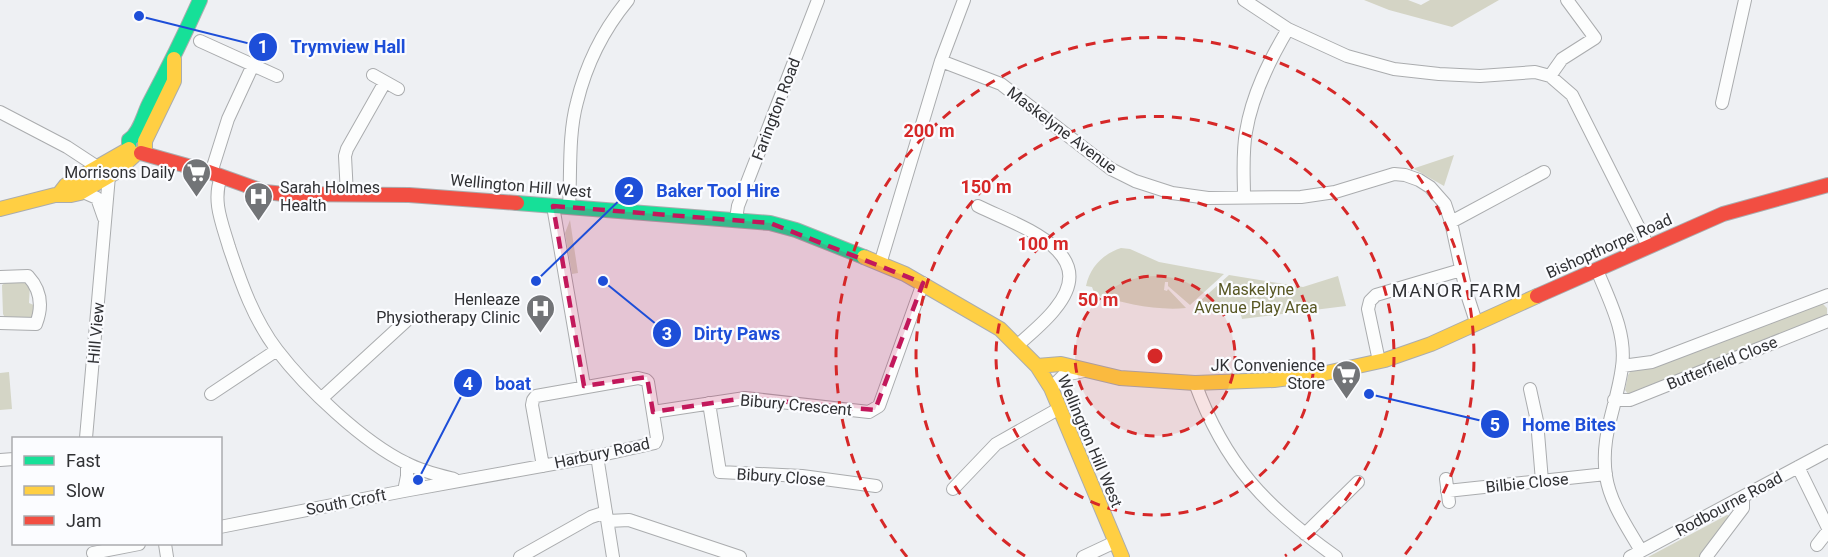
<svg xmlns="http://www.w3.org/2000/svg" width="1828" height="557" font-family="Roboto,sans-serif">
	<rect width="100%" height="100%" fill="#eef0f3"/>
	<path fill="#d4d5c6" d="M1454 155 1444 186 1414 169 1415 168Z
		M570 220 578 273 572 274 565 233Z
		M1121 248 1130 249 1159 262 1224 274 1190 305 1168 286V282H1165L1164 290 1167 291 1168 289 1186 308C1156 311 1124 303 1095 295L1092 287 1086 286C1090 267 1103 254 1121 248Z
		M1229 275 1303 287 1338 276 1346 306 1242 319 1240 311 1192 314 1199 302Z
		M23 281 30 285 29 303 36 306 34 320 5 318 3 314 2 285 5 283Z
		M1822 303 1827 308V317L1632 395 1628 394 1625 390 1628 375 1632 369Z
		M9 372 12 409 0 410V373Z
		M1727 515 1731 516 1701 557H1648Z"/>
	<path fill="#d4d4c5" d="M1364 0H1408L1421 5 1430 0H1499L1452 27 1389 10Z"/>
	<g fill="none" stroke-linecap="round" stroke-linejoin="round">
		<defs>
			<path id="street" d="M1244 0 1288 29 1347 56 1394 69 1439 74 1480 76 1535 72 1550 76 1572 95 1648 246
				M200 41 277 76
				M941 61 1001 84 1111 169 1135 181 1172 193 1208 198 1301 197 1335 192 1394 174 1405 175 1419 180 1430 187 1445 204 1451 222 1466 291 1476 322
				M373 75 398 89
				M1550 76 1562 59 1595 38 1567 0
				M1722 103 1745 0
				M0 112 67 147 99 168
				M211 173 228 119 253 65
				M221 177C212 201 222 223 229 247 241 283 254 320 277 350 306 388 363 442 406 463 421 471 438 475 454 479
				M81 191 97 198 104 218
				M347 195 345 156 347 149 385 82
				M1244 198C1244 176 1242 154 1246 132 1252 95 1269 61 1288 29
				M553 206 584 386
				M978 206C1018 226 1103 251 1055 309 1045 322 1031 333 1018 345
				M569 207C571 173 568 135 577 102 586 65 604 29 628 0
				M736 219 738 206 818 0
				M1451 222 1544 172
				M880 264 941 61 964 0
				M1597 270C1609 300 1627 333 1622 367 1617 406 1600 435 1606 476 1610 503 1628 528 1641 551
				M0 277 28 276C41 290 43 306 36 324L0 323
				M1379 361 1368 309 1370 301 1376 295 1461 270
				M1622 366 1652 362 1828 295
				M1195 383C1225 465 1266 507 1336 557
				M1051 388 1064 375 1084 371
				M1530 389 1537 421 1542 481
				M211 394 277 350
				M322 398 406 321
				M1614 400H1630L1828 321
				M709 403 720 472 802 476 876 486
				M653 412 745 398 869 412 879 406 923 283
				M86 438 109 176
				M597 456 613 557
				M0 460 14 459
				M1798 467 1828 528
				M1446 479 1449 502
				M953 489 996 444 1060 408
				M404 491 407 476V464
				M1447 491 1606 474
				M608 521 629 520 740 557
				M220 527 404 491 597 456 655 443 657 438 648 382 646 380 638 378 536 396 533 400 532 405 543 466
				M1305 534 1358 482
				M165 544 167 557
				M1817 545 1828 531
				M93 553 139 544
				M520 557 591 517 606 512
				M1083 557 1115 542
				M1630 557 1828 451
				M1706 557 1743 508V497"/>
			<path id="fast" d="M129 149V140C140 133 143 116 149 104 167 70 184 36 200 0
				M517 203 770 223 796 230 864 257"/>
			<path id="slow" d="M59 194 66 185 129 149
				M0 209 55 195H71L80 193 116 172 136 154 141 153 145 149V141L174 81V59
				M864 257 905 274 1000 329 1037 366 1051 388 1122 557
				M1037 366 1061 364 1120 378 1195 383 1274 380 1326 373 1385 360 1431 344 1537 296"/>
			<path id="jam" d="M141 153 209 172 265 192 284 194 409 195 517 203
				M1537 296 1723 214 1828 185"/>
		</defs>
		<use href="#street" stroke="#aaacae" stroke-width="14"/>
		<use href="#fast" stroke="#aaacae" stroke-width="16"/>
		<use href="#slow" stroke="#aaacae" stroke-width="16"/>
		<use href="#jam" stroke="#aaacae" stroke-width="16"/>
		<use href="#street" stroke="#fcfdfd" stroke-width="12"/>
		<use href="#fast" stroke="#16e098" stroke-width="14"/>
		<use href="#slow" stroke="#ffcf43" stroke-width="14"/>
		<use href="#jam" stroke="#f24e42" stroke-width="14"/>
	</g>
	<path fill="#c2185b" fill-opacity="0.2" stroke="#c2185b" stroke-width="4.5" stroke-dasharray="12 8" stroke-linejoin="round" d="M553 206 770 223 923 283 875 410 745 398 653 412 647 377 584 386Z"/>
	<circle cx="1155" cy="356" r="80" fill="#d62828" fill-opacity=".12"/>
	<g fill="none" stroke="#d62828" stroke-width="3" stroke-dasharray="10 8">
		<circle cx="1155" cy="356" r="80"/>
		<circle cx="1155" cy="356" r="159"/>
		<path d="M1025 556A239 239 0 1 1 1285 556"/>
		<path d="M907 557A319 319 0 1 1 1403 557"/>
	</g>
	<defs>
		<symbol id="supermarket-pin" viewBox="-11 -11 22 30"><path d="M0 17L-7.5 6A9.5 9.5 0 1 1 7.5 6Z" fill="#727477" stroke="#fbfcff"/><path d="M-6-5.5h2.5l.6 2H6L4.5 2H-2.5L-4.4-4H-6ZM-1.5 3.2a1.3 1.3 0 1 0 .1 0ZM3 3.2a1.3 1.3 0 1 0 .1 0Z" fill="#fff"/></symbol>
		<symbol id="hospital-pin" viewBox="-11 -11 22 30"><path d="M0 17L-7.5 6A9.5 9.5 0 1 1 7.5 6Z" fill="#727477" stroke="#fbfcff"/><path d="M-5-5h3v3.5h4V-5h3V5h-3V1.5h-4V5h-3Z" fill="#fff"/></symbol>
	</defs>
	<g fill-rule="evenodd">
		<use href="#supermarket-pin" x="180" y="156" width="33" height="45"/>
		<use href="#hospital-pin" x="242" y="180" width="33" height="45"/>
		<use href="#hospital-pin" x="524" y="292" width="33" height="45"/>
		<use href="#supermarket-pin" x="1330" y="358" width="33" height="45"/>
	</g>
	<g text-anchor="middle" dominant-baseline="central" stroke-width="4.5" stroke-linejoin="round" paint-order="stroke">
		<g font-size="16" fill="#303134" stroke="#fbfcff">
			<text transform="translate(776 109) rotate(-69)">Farington Road</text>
			<text transform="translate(1062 130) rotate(37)">Maskelyne Avenue</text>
			<text transform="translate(521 186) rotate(5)">Wellington Hill West</text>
			<text transform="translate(1609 246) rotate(-24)">Bishopthorpe Road</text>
			<text transform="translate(96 333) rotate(-85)">Hill View</text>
			<text transform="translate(1722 363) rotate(-22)">Butterfield Close</text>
			<text transform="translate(796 405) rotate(5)">Bibury Crescent</text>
			<text transform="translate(1090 441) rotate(67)">Wellington Hill West</text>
			<text transform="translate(602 453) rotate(-12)">Harbury Road</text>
			<text transform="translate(781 477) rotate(4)">Bibury Close</text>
			<text transform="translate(1527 483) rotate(-6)">Bilbie Close</text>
			<text transform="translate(346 502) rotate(-11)">South Croft</text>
			<text transform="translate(1729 504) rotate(-28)">Rodbourne Road</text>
		</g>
		<g font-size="16" fill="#303134" stroke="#fbfcff" text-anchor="end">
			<text x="175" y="172">Morrisons Daily</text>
			<text x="280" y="187" text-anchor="start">Sarah Holmes<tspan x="280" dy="18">Health</tspan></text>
			<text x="520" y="299">Henleaze<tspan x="520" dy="18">Physiotherapy Clinic</tspan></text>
			<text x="1325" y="365">JK Convenience<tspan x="1325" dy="18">Store</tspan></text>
		</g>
		<g font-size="16" fill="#585724" stroke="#fbfcff">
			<text x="1256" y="289">Maskelyne<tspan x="1256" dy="18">Avenue Play Area</tspan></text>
		</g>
		<g font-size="18" letter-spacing="1.5" fill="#303134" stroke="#fbfcff">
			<text x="1457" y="290">MANOR FARM</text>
		</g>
	</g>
	<circle cx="1155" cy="356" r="9" fill="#d62828" stroke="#fbfcff" stroke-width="3"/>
	<g font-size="18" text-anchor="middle" font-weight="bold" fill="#d62828" stroke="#fbfcff" stroke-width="4.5" stroke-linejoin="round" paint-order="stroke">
		<text x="929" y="137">200 m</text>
		<text x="986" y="193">150 m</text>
		<text x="1043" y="250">100 m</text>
		<text x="1098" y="306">50 m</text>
	</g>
	<path fill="none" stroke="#1d4ed8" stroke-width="2" d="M139 16L263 47M536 281L629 191M603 281L667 333M418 480L468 383M1369 394L1495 424"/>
	<g fill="#1d4ed8" stroke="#fbfcff" stroke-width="2">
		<circle cx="139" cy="16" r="6"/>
		<circle cx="536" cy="281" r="6"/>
		<circle cx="603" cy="281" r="6"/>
		<circle cx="418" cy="480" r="6"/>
		<circle cx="1369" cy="394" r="6"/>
		<circle cx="263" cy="47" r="15"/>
		<circle cx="629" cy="191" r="15"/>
		<circle cx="667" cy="333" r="15"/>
		<circle cx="468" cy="383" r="15"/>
		<circle cx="1495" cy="424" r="15"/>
	</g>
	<g font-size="18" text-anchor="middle" font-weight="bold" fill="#fff">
		<text x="263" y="53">1</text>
		<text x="629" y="197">2</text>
		<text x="667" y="340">3</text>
		<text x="468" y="390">4</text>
		<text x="1495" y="431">5</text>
	</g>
	<g font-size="18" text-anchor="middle" font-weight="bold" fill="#1d4ed8" stroke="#fbfcff" stroke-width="4.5" stroke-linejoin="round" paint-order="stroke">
		<text x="348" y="53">Trymview Hall</text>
		<text x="718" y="197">Baker Tool Hire</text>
		<text x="737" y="340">Dirty Paws</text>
		<text x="513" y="390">boat</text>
		<text x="1569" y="431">Home Bites</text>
	</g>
	<rect x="12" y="437" width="210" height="108" fill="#fbfcff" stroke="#aaabae" stroke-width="1.5"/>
	<rect x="24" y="456" width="30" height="9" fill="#16e098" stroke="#aaabae" stroke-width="1.5"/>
	<text x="66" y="467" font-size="18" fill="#303134">Fast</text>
	<rect x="24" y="486" width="30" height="9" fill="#ffcf43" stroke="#aaabae" stroke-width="1.5"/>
	<text x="66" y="497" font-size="18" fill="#303134">Slow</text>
	<rect x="24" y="516" width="30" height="9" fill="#f24e42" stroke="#aaabae" stroke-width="1.5"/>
	<text x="66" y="527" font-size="18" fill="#303134">Jam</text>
</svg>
